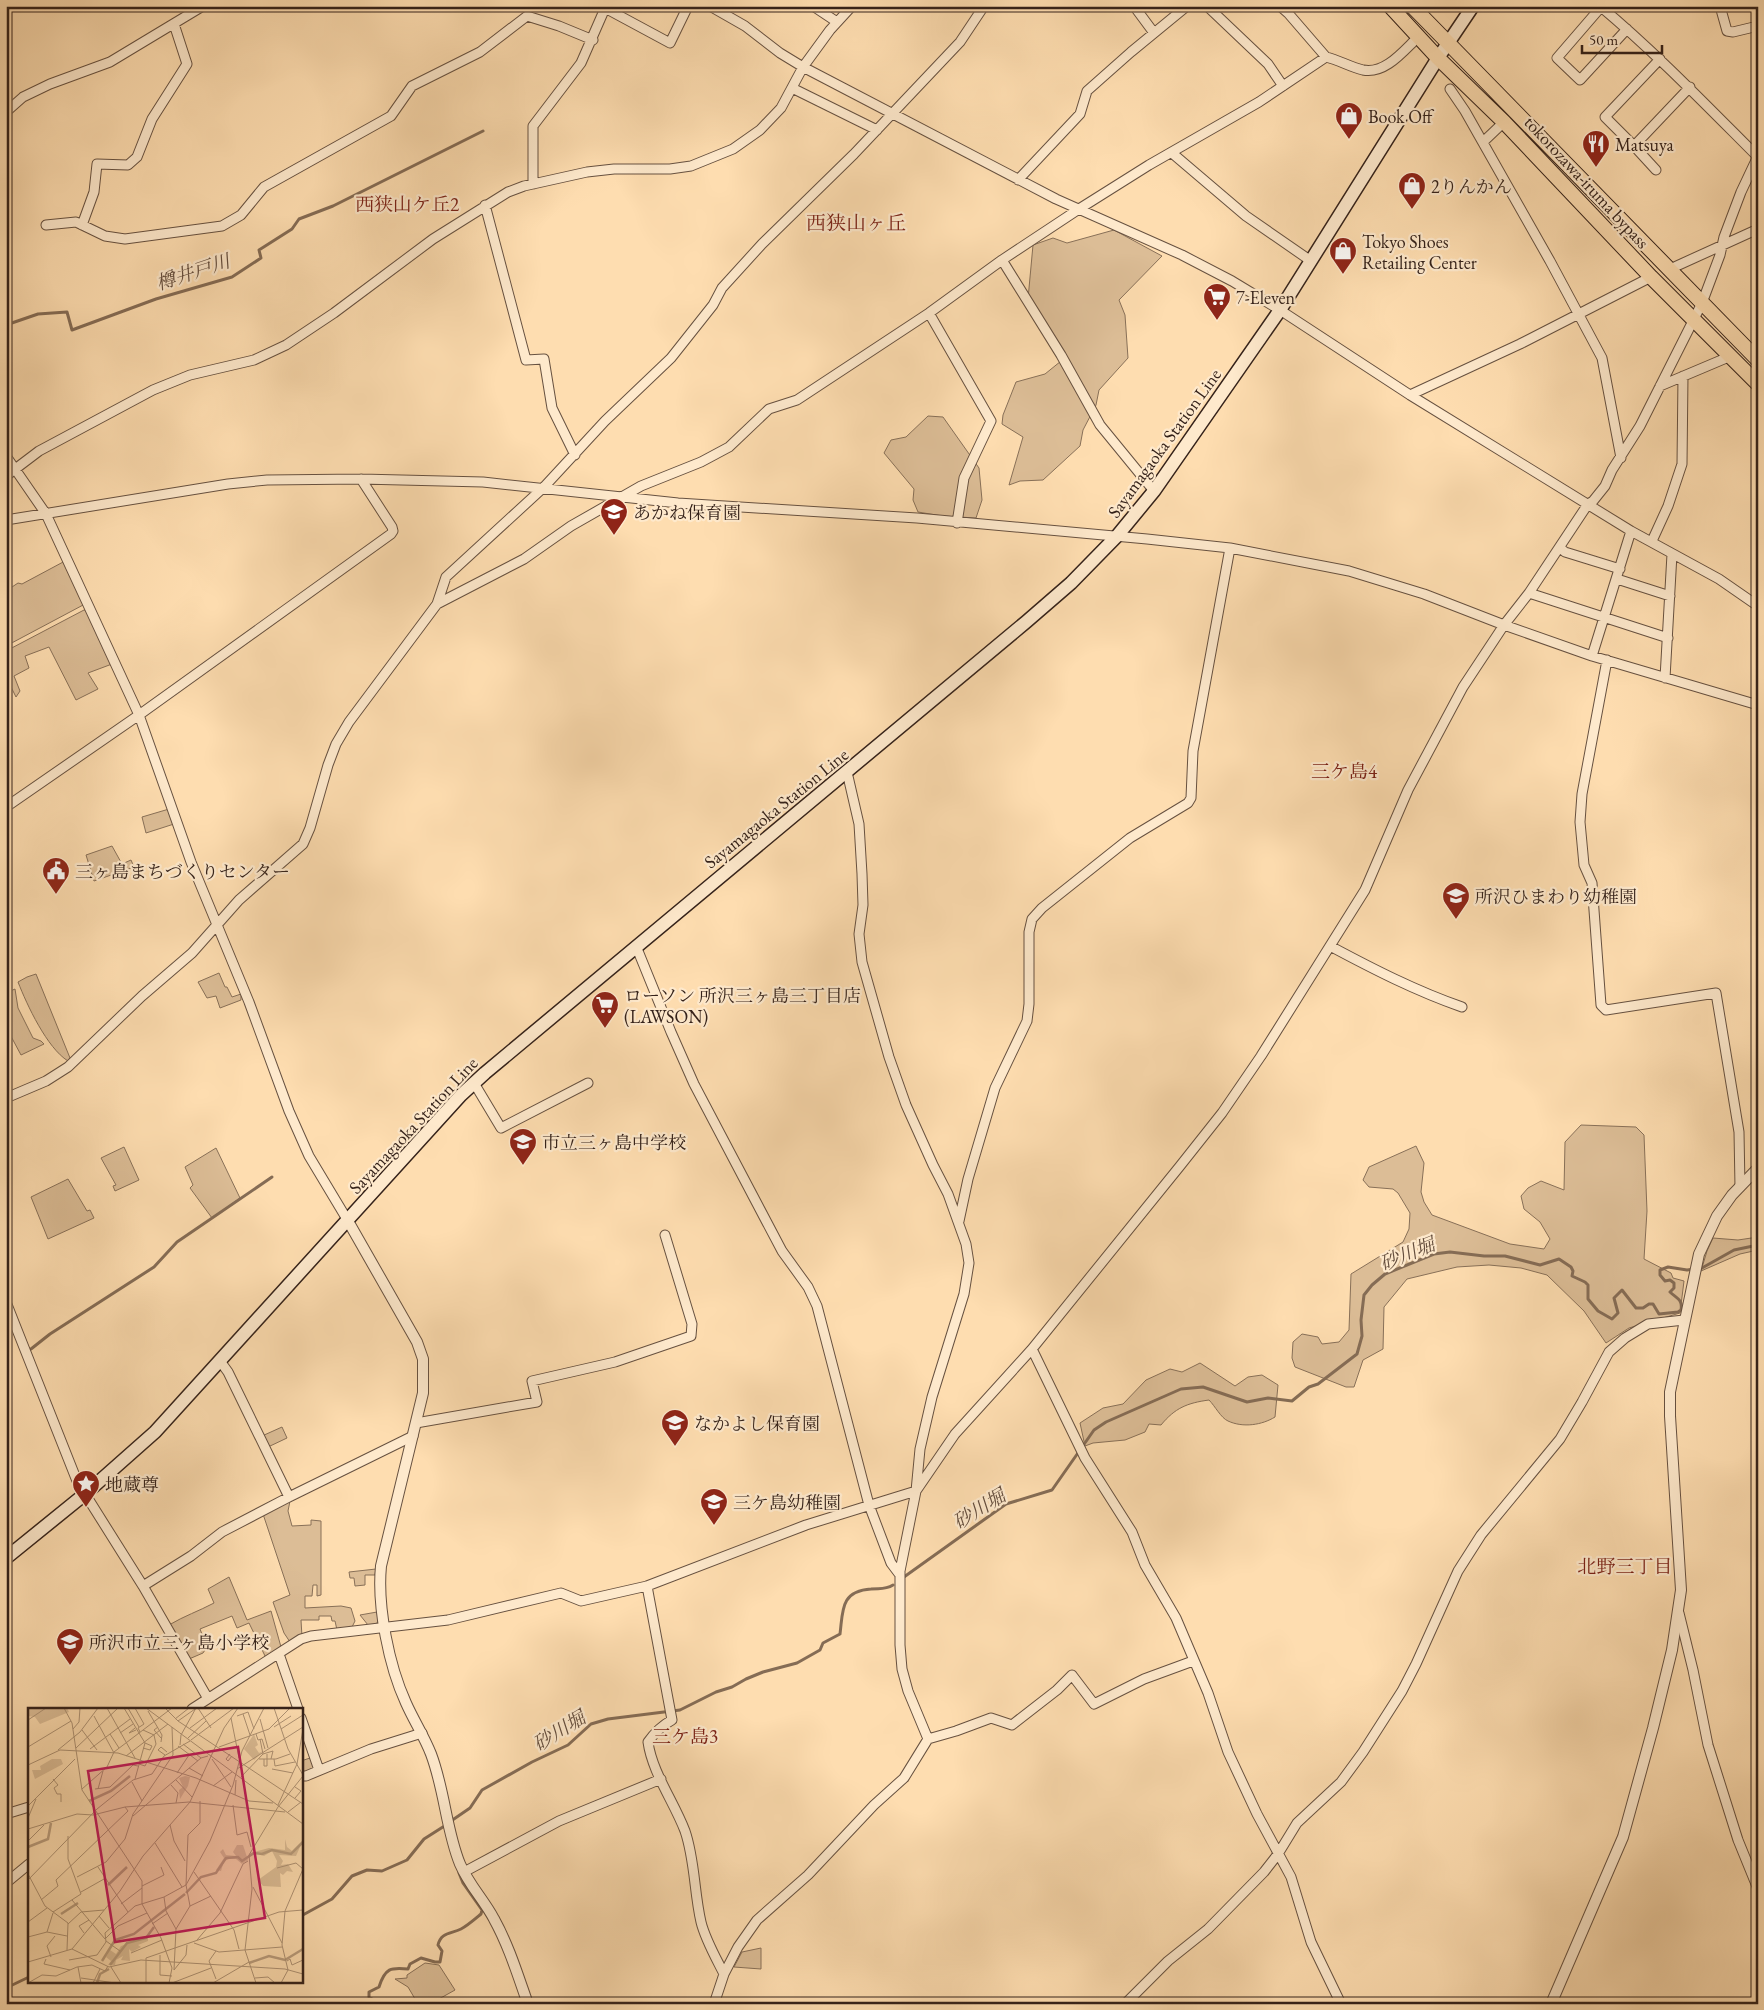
<svg xmlns="http://www.w3.org/2000/svg" width="1764" height="2010" font-family="'EB Garamond','Noto Serif JP',serif">
	<rect width="100%" height="100%" fill="#feddb0"/>
	<filter id="stains"><feTurbulence type="fractalNoise" baseFrequency=".004" numOctaves="4"/><feColorMatrix values="0 0 0 0 .2 0 0 0 0 .09 0 0 0 0 .02 0 0 0 .5 -.17"/></filter>
	<radialGradient id="worn" r=".72"><stop offset=".6" stop-color="#630" stop-opacity="0"/><stop offset="1" stop-color="#630" stop-opacity=".3"/></radialGradient>
	<path fill="#dcbd96" stroke="#887058" d="M1114 230 1162 256 1119 300 1125 315 1128 358 1099 390 1096 405 1083 430 1080 446 1043 480 1020 481 1009 485 1023 437 1002 424 1003 415 1016 382 1045 374 1066 357 1028 299 1033 245 1053 238 1067 243Z
		M928 416 943 417 979 468 982 500 976 518 942 516 918 512 913 500 914 489 884 453 891 440 906 437Z
		M65 561 85 604 6 646V591L18 583 22 584Z
		M84 610 88 611 112 664 88 673 98 689 76 700 49 647 25 656 29 668 14 676 20 691 16 697 6 677V651Z
		M169 809 174 824 146 833 142 817Z
		M112 846 122 864 131 860 134 867 94 881 86 855Z
		M219 973 225 987H227L232 997 241 994V1000L220 1008 216 996 207 998 198 982Z
		M36 974 70 1058 68 1061C47 1048 27 1005 18 982L27 977Z
		M15 989 18 1008 33 1038 41 1041 44 1044 21 1055 6 1027V993Z
		M1581 1125 1636 1127 1644 1135 1647 1211 1644 1259 1671 1273 1673 1278 1684 1281 1680 1313 1629 1328 1606 1343 1584 1311 1547 1275 1521 1268 1489 1265 1457 1267 1407 1279 1384 1307 1383 1349 1363 1360 1354 1387H1346L1295 1367 1292 1358 1293 1342 1302 1334 1318 1337 1322 1344 1339 1342 1349 1330 1351 1274 1403 1242 1409 1229 1410 1213 1398 1193 1393 1189 1369 1187 1363 1180 1369 1167 1416 1146 1424 1163 1421 1192 1424 1202 1432 1215 1510 1244 1544 1249 1550 1239 1540 1222 1524 1209 1521 1196 1528 1188 1541 1181 1564 1190 1565 1142Z
		M124 1147 139 1180 115 1191 113 1186 116 1185 101 1158Z
		M216 1148 240 1198 212 1218 190 1188 193 1185 185 1167Z
		M68 1179 87 1211 90 1210 94 1218 48 1239 31 1197Z
		M1758 1237V1250L1740 1254 1701 1271 1707 1251 1713 1238 1738 1240Z
		M1200 1363 1235 1386 1248 1377 1262 1375 1278 1385 1275 1417C1262 1425 1243 1428 1228 1421 1221 1418 1215 1406 1209 1400 1187 1403 1175 1408 1161 1425L1149 1424 1145 1432 1125 1440 1093 1443 1085 1446 1080 1423 1103 1408 1123 1404 1146 1380 1170 1369 1182 1372Z
		M282 1427 287 1438 268 1447 262 1436Z
		M290 1501 288 1511 292 1526 311 1525V1520L321 1521V1595L317 1596V1585H313L312 1596H305V1608L341 1606 351 1608 355 1621 352 1627 337 1630 335 1621H332L331 1616H319V1620H301L302 1637 290 1642 284 1633 273 1602 290 1595 263 1514Z
		M376 1569 375 1575H365V1585L355 1586 354 1578H350L349 1572Z
		M229 1577 247 1620 271 1611 281 1647 266 1658 249 1623 237 1628 232 1616 200 1629 207 1647 203 1653 189 1659 169 1625C184 1616 199 1611 214 1603L208 1589Z
		M377 1612 379 1620 376 1624 368 1625 360 1615Z
		M316 1756 320 1768 301 1775V1761Z
		M761 1948V1969L734 1967 742 1952Z
		M425 1963 439 1965 455 1990 430 2004H418L408 1987 395 1979 407 1978V1975Z"/>
	<g fill="none" stroke-linecap="round" stroke-linejoin="round">
		<path stroke="#856c55" stroke-width="3" d="M6 325 38 314 67 312 72 330 156 299 232 277 261 258 259 250 292 229 299 219 333 206 483 131
			M31 1349 50 1334 154 1267 177 1242 272 1177
			M904 1577 1006 1504 1052 1490 1094 1430 1106 1422 1181 1389 1203 1387 1247 1402 1268 1398 1292 1401 1309 1387 1318 1384 1357 1354 1362 1336 1361 1320 1364 1295 1372 1285 1385 1274 1434 1254 1450 1252 1484 1256H1505L1540 1265 1559 1259 1571 1267 1573 1271 1572 1276 1585 1282 1588 1285V1299L1598 1311 1612 1319 1618 1313 1614 1298 1622 1290 1636 1308H1643L1649 1304H1653L1659 1314 1678 1312 1681 1310C1683 1299 1676 1298 1670 1292L1674 1288V1283L1670 1280 1665 1281 1660 1275V1270L1668 1267 1687 1270 1702 1268 1734 1250 1758 1245
			M451 1821 470 1808 482 1790 532 1762 568 1745 591 1724 608 1719 680 1710 716 1692 732 1687 746 1679 763 1672 797 1663 820 1650 823 1643 840 1634C843 1611 840 1591 871 1589 880 1588 885 1590 893 1585
			M301 1916 332 1899 352 1876 367 1870 382 1871 407 1860 424 1839 446 1825
			M6 1988 29 1977
			M374 2004 372 1999 369 1997V1992L379 1987C385 1968 391 1967 408 1969L410 1964 421 1958 435 1962H440L442 1951 438 1945C441 1932 451 1934 461 1929 467 1926 475 1919 481 1914L482 1910 463 1883 459 1873"/>
		<defs>
			<path id="minor" d="M710 6 745 26 780 53 803 67 1056 199 1182 255 1232 281 1280 310 1410 395 1631 531 1719 579 1758 606
				M813 6 837 22
				M1134 6 1154 33
				M1207 6 1268 64 1283 86
				M1280 6 1288 13 1326 57
				M1600 6C1656 53 1706 105 1758 157
				M1720 6 1727 31 1733 32 1758 26
				M1601 7 1557 58 1580 80 1627 29
				M605 8 670 43 688 6
				M1660 59 1605 117 1634 146 1690 87
				M792 88 877 130
				M1450 89 1465 111 1550 261 1602 358 1621 458
				M6 112 23 97 50 84 110 62 203 6
				M1483 142 1504 122
				M1634 146 1656 170
				M1172 153 1246 216 1311 261
				M1018 180 1080 114 1087 91 1131 52 1187 6
				M533 184V126L581 63 606 6
				M485 205 526 360 544 359 552 408 575 455
				M46 225 76 222 105 236 125 239 222 226 241 215 264 187 391 116 412 86 480 52 527 16 559 26 593 40
				M82 225 94 192 97 164 128 165 137 157 152 119 187 64 174 24
				M1002 260 1061 355 1100 425 1154 491
				M1670 269 1758 229
				M929 313 991 421 964 478 957 523
				M1749 351 1758 346
				M1660 386 1731 356
				M1410 395 1520 344 1651 277
				M6 456 46 514 139 715 191 862 249 1002 289 1111 309 1156 348 1221
				M6 476 39 451 153 390 190 375 254 360 286 345 334 313 433 239 508 192 524 186 587 172 614 169H670L691 166 733 149 760 130 781 108 803 67 830 30 852 6
				M6 520 228 484 267 480 361 479 483 482 678 503 917 518 1147 539 1230 548 1349 571 1424 594 1504 625 1592 656 1758 705
				M1652 541 1668 506 1682 464 1683 376
				M1560 548 1565 552 1620 569
				M1617 579 1670 596
				M1529 593 1668 638
				M437 604 524 559 571 526 641 486 701 462 729 447 769 409 797 400 929 313 1002 260 1079 209 1149 165 1259 102 1326 57C1339 60 1350 67 1363 70 1383 74 1400 55 1413 42
				M1592 656 1631 531
				M1607 660 1582 794 1580 822 1584 865 1592 883 1601 1005 1606 1010 1716 993 1739 1132 1740 1187
				M1665 678 1672 554
				M6 807 139 715 391 534 393 531 392 527 361 479
				M636 946 671 1032 694 1084 782 1251 808 1287 817 1306 869 1505 891 1563 900 1575
				M1330 946C1373 969 1416 991 1462 1007
				M474 1083 501 1128 588 1083
				M6 1098 46 1081 68 1067 142 996 192 953 239 900 303 844 310 828 328 765 336 744 349 722 437 604 446 577 544 487 605 421 671 358 713 305 722 288 762 244 854 154 960 42 984 6
				M959 1221 968 1179 995 1088 1027 1021 1029 1004V932L1032 919 1042 908 1130 838 1188 803 1191 798 1193 751 1230 548
				M6 1302 77 1481 143 1586 207 1697
				M1032 1349 1085 1458 1132 1532 1145 1565 1176 1618 1208 1693 1228 1752 1257 1814 1291 1877 1311 1942 1341 2004
				M220 1361 228 1372 289 1497
				M416 1423 537 1402 532 1381 615 1362 691 1336 692 1324 665 1235
				M143 1586 191 1556 222 1532 289 1497 413 1436
				M647 1586 672 1720C661 1726 655 1732 648 1742 652 1772 674 1802 685 1831 695 1860 694 1892 701 1922 705 1939 716 1958 724 1974
				M1679 1613 1693 1670 1708 1745 1738 1840 1758 1889
				M279 1654 298 1709
				M192 1709 301 1639 311 1636 448 1620 561 1593 581 1601 647 1586 806 1525 916 1491 920 1449 932 1397 964 1294 969 1263 966 1244 948 1194 933 1165 906 1105 889 1057 862 962 859 934 863 905 862 874 859 824 847 772
				M301 1718 319 1770
				M928 1739 956 1731 991 1718 1012 1725 1057 1690 1072 1675 1094 1704 1144 1679 1193 1661
				M301 1776H306L371 1749 422 1733
				M6 1814 29 1807
				M464 1872 559 1821 661 1779
				M6 1883 29 1864
				M714 2004 724 1974 738 1947 757 1920 808 1875 874 1805 904 1778 928 1739 908 1691 902 1669 900 1645V1571L916 1491 955 1434 1032 1349 1180 1166 1222 1113 1261 1056 1365 890 1408 790 1463 687 1504 625 1529 593 1588 504 1593 501 1605 486 1612 470 1640 426 1702 303 1720 255 1724 237 1741 192 1758 156
				M1125 2004 1168 1961 1208 1929 1264 1872 1278 1854 1297 1823 1341 1782 1363 1752 1402 1691 1416 1664 1458 1571 1481 1535 1560 1439 1582 1402 1609 1352 1625 1338 1648 1324 1684 1320"/>
			<path id="tertiary" d="M348 1221 417 1342 423 1359V1393L381 1566C377 1607 389 1666 406 1703 414 1721 424 1736 431 1754 445 1791 446 1830 460 1864 469 1885 484 1900 494 1919 509 1946 518 1976 528 2004
				M1551 2004 1623 1837 1653 1728 1672 1650 1681 1590 1670 1416V1392L1675 1368 1699 1254 1717 1216 1732 1195 1758 1168"/>
			<path id="secondary" d="M6 1558 85 1494 155 1432 461 1095 485 1073 1026 622 1071 583 1117 536 1154 491 1280 310 1438 58 1473 6"/>
			<path id="trunk" d="M1390 6 1438 58 1504 122 1651 277 1758 384
				M1412 6 1758 360"/>
		</defs>
		<use href="#minor" stroke="#675140" stroke-width="11"/>
		<use href="#tertiary" stroke="#675140" stroke-width="12"/>
		<use href="#secondary" stroke="#35221a" stroke-width="15"/>
		<use href="#trunk" stroke="#35221a" stroke-width="16"/>
		<use href="#minor" stroke="#fee9cc" stroke-width="9"/>
		<use href="#tertiary" stroke="#fee9cc" stroke-width="10"/>
		<use href="#secondary" stroke="#fee9cc" stroke-width="12"/>
		<use href="#trunk" stroke="#feddb0" stroke-width="14"/>
	</g>
	<defs>
		<symbol id="shop-pin" viewBox="-11 -11 22 30"><path d="M0 17L-7.5 6A9.5 9.5 0 1 1 7.5 6Z" fill="#8f2418" stroke="#fee9cc"/><path d="M-5-2.5h2.3a2.7 3.5 0 0 1 5.4 0H5L5.5 6h-11ZM-1.5-2.5h3a1.5 2.3 0 0 0-3 0Z" fill="#fff"/></symbol>
		<symbol id="restaurant-pin" viewBox="-11 -11 22 30"><path d="M0 17L-7.5 6A9.5 9.5 0 1 1 7.5 6Z" fill="#8f2418" stroke="#fee9cc"/><path d="M-5-6h1v4h1v-4h1v4h1v-4h1v5L-1.5 .5V6h-2V.5L-5-1ZM5-6V6H3V1.5H1.5Q1.5-4 5-6Z" fill="#fff"/></symbol>
		<symbol id="supermarket-pin" viewBox="-11 -11 22 30"><path d="M0 17L-7.5 6A9.5 9.5 0 1 1 7.5 6Z" fill="#8f2418" stroke="#fee9cc"/><path d="M-6-5.5h2.5l.6 2H6L4.5 2H-2.5L-4.4-4H-6ZM-1.5 3.2a1.3 1.3 0 1 0 .1 0ZM3 3.2a1.3 1.3 0 1 0 .1 0Z" fill="#fff"/></symbol>
		<symbol id="school-pin" viewBox="-11 -11 22 30"><path d="M0 17L-7.5 6A9.5 9.5 0 1 1 7.5 6Z" fill="#8f2418" stroke="#fee9cc"/><path d="M0-5L7-2L0 1L-7-2ZM-4 1L0 2.5L4 1V4Q0 6-4 4Z" fill="#fff"/></symbol>
		<symbol id="civic-pin" viewBox="-11 -11 22 30"><path d="M0 17L-7.5 6A9.5 9.5 0 1 1 7.5 6Z" fill="#8f2418" stroke="#fee9cc"/><path d="M-.6-6.5H3V-4.5H.6V-3L4-1V1h2V6H-6V1h2V-1L-.6-3ZM-1.2 2.5V6h2.4V2.5Z" fill="#fff"/></symbol>
		<symbol id="sight-pin" viewBox="-11 -11 22 30"><path d="M0 17L-7.5 6A9.5 9.5 0 1 1 7.5 6Z" fill="#8f2418" stroke="#fee9cc"/><path d="M0-6L1.8-2.2L6-1.7L2.9 1.2L3.7 5.4L0 3.3L-3.7 5.4L-2.9 1.2L-6-1.7L-1.8-2.2Z" fill="#fff"/></symbol>
	</defs>
	<g fill-rule="evenodd">
		<use href="#shop-pin" x="1333" y="100" width="32" height="43"/>
		<use href="#restaurant-pin" x="1580" y="128" width="32" height="43"/>
		<use href="#shop-pin" x="1396" y="170" width="32" height="43"/>
		<use href="#shop-pin" x="1327" y="235" width="32" height="43"/>
		<use href="#supermarket-pin" x="1201" y="281" width="32" height="43"/>
		<use href="#school-pin" x="598" y="496" width="32" height="43"/>
		<use href="#civic-pin" x="40" y="855" width="32" height="43"/>
		<use href="#school-pin" x="1440" y="880" width="32" height="43"/>
		<use href="#supermarket-pin" x="589" y="989" width="32" height="43"/>
		<use href="#school-pin" x="507" y="1126" width="32" height="43"/>
		<use href="#school-pin" x="659" y="1407" width="32" height="43"/>
		<use href="#sight-pin" x="70" y="1468" width="32" height="43"/>
		<use href="#school-pin" x="698" y="1486" width="32" height="43"/>
		<use href="#school-pin" x="54" y="1626" width="32" height="43"/>
	</g>
	<g text-anchor="middle" dominant-baseline="central" stroke-width="4.5" stroke-linejoin="round" paint-order="stroke">
		<g font-size="18" fill="#35221a" stroke="#fee9cc" text-anchor="start">
			<text x="1368" y="116">Book Off</text>
			<text x="1615" y="144">Matsuya</text>
			<text x="1431" y="186">2りんかん</text>
			<text x="1362" y="241">Tokyo Shoes<tspan x="1362" dy="21">Retailing Center</tspan></text>
			<text x="1236" y="297">7-Eleven</text>
			<text x="633" y="512">あかね保育園</text>
			<text x="75" y="871">三ヶ島まちづくりセンター</text>
			<text x="1475" y="896">所沢ひまわり幼稚園</text>
			<text x="624" y="995">ローソン 所沢三ヶ島三丁目店<tspan x="624" dy="21">(LAWSON)</tspan></text>
			<text x="542" y="1142">市立三ヶ島中学校</text>
			<text x="694" y="1423">なかよし保育園</text>
			<text x="105" y="1484">地蔵尊</text>
			<text x="733" y="1502">三ケ島幼稚園</text>
			<text x="89" y="1642">所沢市立三ヶ島小学校</text>
		</g>
		<g font-size="18" fill="#35221a" stroke="#fee9cc">
			<text transform="translate(1587 182) rotate(47)">tokorozawa-iruma bypass</text>
			<text transform="translate(1164 443) rotate(-54)">Sayamagaoka Station Line</text>
			<text transform="translate(776 808) rotate(-39)">Sayamagaoka Station Line</text>
			<text transform="translate(413 1125) rotate(-47)">Sayamagaoka Station Line</text>
		</g>
		<g font-size="19" fill="#7a1f14" stroke="#fee9cc">
			<text x="407" y="204">西狭山ケ丘2</text>
			<text x="1344" y="771">三ケ島4</text>
			<text x="1625" y="1566">北野三丁目</text>
			<text x="685" y="1736">三ケ島3</text>
		</g>
		<g font-size="19" font-style="italic" fill="#644d3d" stroke="#fee9cc">
			<text transform="translate(193 272) rotate(-18)">樽井戸川</text>
			<text transform="translate(1407 1254) rotate(-22)">砂川堀</text>
			<text transform="translate(979 1509) rotate(-32)">砂川堀</text>
			<text transform="translate(559 1731) rotate(-32)">砂川堀</text>
		</g>
		<g font-size="20" fill="#7a1f14" stroke="#fee9cc">
			<text x="856" y="223">西狭山ヶ丘</text>
		</g>
	</g>
	<g transform="translate(28 1708)">
		<rect width="275" height="275" fill="#feddb0"/>
		<path d="M1 0H39L41 4 12 16 7 9 0 8ZM226 26 230 37 227 39 231 45 235 43 226 52 216 41ZM24 51H33L35 56 7 71 4 62H13L12 58ZM157 68 162 69 160 78 152 91 151 82 155 79 151 70ZM257 131 259 139 264 143 275 132 268 148 251 147 255 153 253 157 260 156 265 164 259 163 255 167 252 165 253 179 235 178 230 172 248 159 249 153 244 143 236 148 228 145 221 148 222 145 241 140 257 142ZM209 137H215L220 152 214 156 208 151H201L196 153 193 163 188 162 196 150 192 144 195 141 198 147 208 148 205 144ZM120 229V233L110 237 113 239 104 244 101 241 102 253 93 252 95 248 88 252 87 257H80L83 253 78 249 82 242 88 246 93 238Z" fill="#dcbd96"/>
		<path fill="none" stroke="#ba9d7d" stroke-width="2.5" d="M61 93 83 83 102 68M0 139 20 131 23 115M80 177 99 159M158 185 173 169 188 165 198 150 210 149 214 153 226 145 234 146 244 142 263 146 275 134M33 206 50 195M74 253 87 232 106 226 157 186M221 255 241 248 257 252 275 241M82 257 99 235 118 230 126 219M69 275 72 266 81 261"/>
		<path fill="none" stroke="#ae9274" stroke-width="1" d="M36 0 44 15 54 82 114 173V196L133 230 144 260 141 275M79 0 107 50M96 0 117 35 107 71M100 0 111 19M107 0 116 16 110 20 112 24M118 0 275 116M137 0 150 13 275 96M170 0 183 20M246 0 260 41 275 67M120 3 134 27 133 34M215 6 222 27M66 8 86 45M209 8 220 4 226 21M203 10 211 50M147 11 161 0M232 11 240 40M0 12 18 0M150 13 167 1M130 19 126 22 133 30M246 19 263 8M107 20 101 25 108 22M162 20 189 0M45 21 51 14 52 0M253 21 275 7M54 22 69 42M92 25 105 16M82 26 91 40M228 26 230 32 234 31 237 41M160 30 178 13M163 32 206 0M155 36 173 50M152 37 153 27 168 0M150 38 170 53M0 39 43 13M191 39 241 21 262 0M48 40 90 0M115 40 122 42 124 38 117 35M62 41 102 11M30 42 52 24 70 0M202 46 198 51 200 53 204 48M235 46 245 43 243 51M137 47 130 42 133 39 139 44M98 48 140 16M184 51 203 79M231 51H248L262 46M236 51V58H239V46M246 51 247 58 267 54M111 56 117 58 128 36 126 27 115 22M0 57 32 42 90 45 168 70 221 93 245 95M161 60 175 68M209 61 275 19M244 61 265 65M149 65 161 47M213 69 235 46 232 31M25 71 30 77 26 80 29 86H33V94M148 72 164 89M104 74 114 93M143 77 150 85 148 95M185 78 204 64M267 79 273 83 267 90M54 81 79 59 86 44 144 0M67 81 82 79 105 57 110 58M70 81 75 63M207 87 208 72M205 97 209 127 219 124 223 139M250 97 269 56 275 21M0 98 47 51M260 104 273 94M105 108 173 50 180 48M0 110 8 91M142 117 146 133 157 153M0 121 49 106 65 107 97 99 161 94 257 104M0 133 16 117M127 135 154 179M70 159 100 204M249 160 268 155 275 161M166 164 206 222 211 241M0 166 17 198 40 215 39 242M49 169 78 154 97 131 105 106 145 47 144 19M0 172 69 101 105 72 124 66 136 48 162 33M114 178 136 167 133 159M225 179 254 235M53 184 76 171M136 189 138 203 148 221M13 192 30 178 28 172 100 103 97 99M44 192 77 231 90 218 119 205M93 196 114 180M162 198 183 188M25 204 53 186 40 151V128M71 208 81 220M0 214 19 200M40 216 53 204 76 202M124 216 140 205M19 224 25 205M56 225 51 218 61 212M0 229 19 224 39 228M169 232 192 205 215 156 220 153M78 233 92 243M166 235 191 244 254 239M44 241 92 183 115 148 162 94 196 20 210 0M103 245 134 232M132 247V267L144 268M23 249 19 238 27 228M18 251 16 256 42 262M41 252 69 247 78 234 77 225 107 198 136 189 158 177 160 127 172 115V93M259 253 262 251 264 257 275 252M0 254 44 241 81 259 113 252 257 261 275 266M50 259 53 275M83 259 93 275M146 262 148 221 162 198 158 177 182 133 205 77 214 43 236 0M146 262 158 247 159 237M53 270 87 275M227 270 240 269 247 275M188 271 181 253 188 243M0 275 14 267 28 268 49 259 64 257 77 263 80 258M65 275 72 261M118 275V250L251 204 275 202M144 275 183 260M185 275 221 254M228 275 217 242 224 181 221 147 250 99 275 68M253 275 260 262 254 237 257 203 275 161"/>
		<path fill="#c2185b" fill-opacity="0.15" stroke="#c2185b" stroke-width="2.5" d="M210 39 237 210 87 234 60 63Z"/>
		<rect width="275" height="275" fill="none" stroke="#35221a" stroke-width="2.5"/>
	</g>
	<rect width="1764" height="2010" fill="none" stroke="#feddb0" stroke-width="25"/>
	<rect x="8" y="8" width="1749" height="1995" fill="none" stroke="#35221a" stroke-width="2.5"/>
	<rect x="12" y="12" width="1739" height="1985" fill="none" stroke="#35221a"/>
	<path d="M1582 45v8h80v-8" fill="none" stroke="#35221a" stroke-width="2.5"/>
	<text x="1589" y="45" font-size="15" fill="#35221a" stroke="#fee9cc" stroke-width="4" paint-order="stroke">50 m</text>
	<rect width="100%" height="100%" filter="url(#stains)"/>
	<rect width="100%" height="100%" fill="url(#worn)"/>
</svg>
